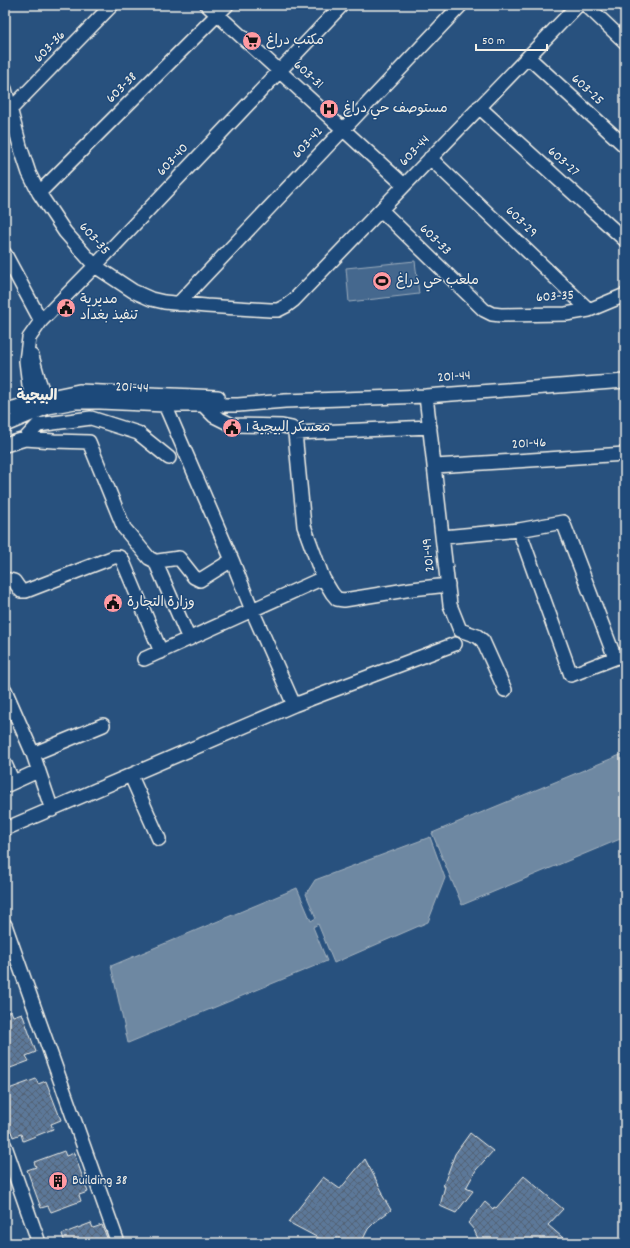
<svg xmlns="http://www.w3.org/2000/svg" width="630" height="1248" font-family="Dekko,'Playpen Sans Arabic',sans-serif">
	<defs>
		<pattern id="building-cross-hatch" width="8" height="8" patternUnits="userSpaceOnUse"><rect width="8" height="8" fill="#5b7899"/><path d="M0 0l8 8M0 8l8-8" fill="none" stroke="#536274"/></pattern>
	</defs>
	<rect width="100%" height="100%" fill="#28517e"/>
	<filter id="ink" filterUnits="userSpaceOnUse"><feTurbulence type="fractalNoise" baseFrequency=".025" numOctaves="2"/><feDisplacementMap in="SourceGraphic" scale="8" xChannelSelector="R" yChannelSelector="G"/><feConvolveMatrix kernelMatrix="1 2 1 2 8 2 1 2 1" color-interpolation-filters="sRGB"/></filter>
	<g filter="url(#ink)">
		<path fill="#45688e" stroke="#9cacbb" d="M415 261 419 294 349 302 346 268Z"/>
		<path fill="#6e88a2" stroke="#a4b2be" d="M625 753V837L462 905 432 833Z
			M430 837 445 878 428 922 334 963 318 924 313 927 327 961 128 1043 111 966 297 888 311 921 316 918 306 894 315 880Z"/>
		<path fill="url(#building-cross-hatch)" stroke="#f4f1e8" d="M11 1011 13 1016 22 1013 36 1052 26 1056 29 1061 5 1070V1013Z
			M36 1079 38 1084 46 1081 61 1120 51 1124 53 1129 23 1141 21 1134 13 1137 5 1114V1097L8 1095 6 1090Z
			M470 1133 493 1151 476 1170 466 1188 473 1191 456 1213 440 1206 445 1186H443L455 1154Z
			M64 1151 66 1156 74 1153 88 1192 79 1195 81 1201 51 1212 48 1206 41 1208 27 1170 36 1167 34 1162Z
			M365 1159 383 1193H381L391 1210 375 1222 368 1229 361 1243H324V1241L288 1222 323 1177 340 1189Z
			M524 1176 563 1209 548 1225 569 1243H480L474 1230 468 1223 485 1202 493 1209 494 1207 496 1208Z
			M91 1223 93 1228 102 1225 109 1243H65L62 1234Z"/>
		<g fill="none" stroke-linecap="round" stroke-linejoin="round">
			<defs>
				<path id="minor" d="M207 5 404 185
					M586 5 625 42
					M528 57 625 146
					M5 89 20 146 29 173 39 193 65 232 95 266 133 291 151 299 164 302 206 306 270 310H278L286 306 294 300 578 5
					M479 107 625 240
					M10 110 112 5
					M430 158 589 310
					M39 193 227 5
					M381 210 484 310 492 314 501 315 566 314 589 310 625 295
					M5 254 41 321
					M178 304 461 5
					M32 356 39 381 48 406
					M426 396 450 605 460 630 477 636 483 641 505 690
					M165 405 232 560 252 610 294 705
					M203 405 214 416 232 425 282 426 292 428 295 433 304 526 323 578 332 593 337 599 344 600 412 589 448 585
					M5 410 17 407 45 398 79 391 218 397
					M38 411 29 385 26 361 29 338 41 321 95 266 342 5
					M5 425 48 407 75 402H100L165 405H238L285 401 426 396 625 381
					M295 433 430 427
					M25 439 38 425 91 418 138 433 169 458
					M5 445 25 439 54 441 89 442 124 528 149 558 155 561H158L179 558 194 577 200 580 232 560
					M435 466 625 454
					M519 530 571 675 625 654
					M443 537 519 530 563 522 615 658
					M155 561 189 639
					M5 579 14 581 21 591H26L114 557H119L122 559 161 652
					M144 659 323 578
					M5 690 33 754 52 810
					M33 754 103 725
					M5 764 13 782
					M131 776 159 839
					M5 786 38 771
					M5 829 294 705 455 644
					M5 925 118 1243
					M5 1146 39 1243"/>
			</defs>
			<use href="#minor" stroke="#f4f1e8" stroke-width="16"/>
			<use href="#minor" stroke="#1f4a7a" stroke-width="13"/>
		</g>
	</g>
	<defs>
		<symbol id="supermarket-disc" viewBox="-11 -11 22 22"><circle r="9.5" fill="#ff9aa2" stroke="#1f4a7a"/><path d="M-6-5.5h2.5l.6 2H6L4.5 2H-2.5L-4.4-4H-6ZM-1.5 3.2a1.3 1.3 0 1 0 .1 0ZM3 3.2a1.3 1.3 0 1 0 .1 0Z" fill="#111"/></symbol>
		<symbol id="hospital-disc" viewBox="-11 -11 22 22"><circle r="9.5" fill="#ff9aa2" stroke="#1f4a7a"/><path d="M-5-5h3v3.5h4V-5h3V5h-3V1.5h-4V5h-3Z" fill="#111"/></symbol>
		<symbol id="stadium-disc" viewBox="-11 -11 22 22"><circle r="9.5" fill="#ff9aa2" stroke="#1f4a7a"/><path d="M0-5a6.5 5 0 1 0 0 10a6.5 5 0 1 0 0-10ZM-3.5-1.8h7v3.6h-7Z" fill="#111"/></symbol>
		<symbol id="civic-disc" viewBox="-11 -11 22 22"><circle r="9.5" fill="#ff9aa2" stroke="#1f4a7a"/><path d="M-.6-6.5H3V-4.5H.6V-3L4-1V1h2V6H-6V1h2V-1L-.6-3ZM-1.2 2.5V6h2.4V2.5Z" fill="#111"/></symbol>
		<symbol id="building-disc" viewBox="-11 -11 22 22"><circle r="9.5" fill="#ff9aa2" stroke="#1f4a7a"/><path d="M-4-6H4V6H1V3H-1V6H-4ZM-2.5-4.3h1.7v1.8h-1.7ZM.8-4.3h1.7v1.8H.8ZM-2.5-1h1.7V.8h-1.7ZM.8-1h1.7V.8H.8Z" fill="#111"/></symbol>
	</defs>
	<g fill-rule="evenodd">
		<use href="#supermarket-disc" x="241" y="30" width="22" height="22"/>
		<use href="#hospital-disc" x="318" y="98" width="22" height="22"/>
		<use href="#stadium-disc" x="371" y="270" width="22" height="22"/>
		<use href="#civic-disc" x="55" y="297" width="22" height="22"/>
		<use href="#civic-disc" x="221" y="417" width="22" height="22"/>
		<use href="#civic-disc" x="102" y="592" width="22" height="22"/>
		<use href="#building-disc" x="47" y="1170" width="22" height="22"/>
	</g>
	<g text-anchor="middle" dominant-baseline="central" stroke-width="3" stroke-linejoin="round" paint-order="stroke">
		<g font-size="14" fill="#f4f1e8" stroke="#1f4a7a" text-anchor="start">
			<text x="266" y="41">مكتب دراغ</text>
			<text x="343" y="109">مستوصف حي دراغ</text>
			<text x="396" y="281">ملعب حي دراغ</text>
			<text x="80" y="300">مديرية<tspan x="80" dy="16">تنفيذ بغداد</tspan></text>
			<text x="246" y="428">معسكر البيجية 1</text>
			<text x="127" y="603">وزارة التجارة</text>
			<text x="72" y="1181">Building 38</text>
		</g>
		<g font-size="14" fill="#f4f1e8" stroke="#1f4a7a">
			<text transform="translate(50 47) rotate(-46)">603-36</text>
			<text transform="translate(308 75) rotate(42)">603-31</text>
			<text transform="translate(122 88) rotate(-45)">603-38</text>
			<text transform="translate(587 90) rotate(43)">603-25</text>
			<text transform="translate(308 143) rotate(-47)">603-42</text>
			<text transform="translate(415 151) rotate(-46)">603-44</text>
			<text transform="translate(173 160) rotate(-47)">603-40</text>
			<text transform="translate(563 162) rotate(42)">603-27</text>
			<text transform="translate(521 222) rotate(44)">603-29</text>
			<text transform="translate(94 239) rotate(48)">603-35</text>
			<text transform="translate(435 240) rotate(44)">603-33</text>
			<text transform="translate(555 297) rotate(-4)">603-35</text>
			<text transform="translate(454 377) rotate(-4)">201-44</text>
			<text transform="translate(132 388) rotate(3)">201-44</text>
			<text transform="translate(529 444) rotate(-3)">201-46</text>
			<text transform="translate(429 555) rotate(-96)">201-49</text>
		</g>
		<g font-size="15" font-weight="bold" fill="#f4f1e8" stroke="#1f4a7a">
			<text x="37" y="397">البيجية</text>
		</g>
	</g>
	<rect width="630" height="1248" fill="none" stroke="#1f4a7a" stroke-width="20"/>
	<rect x="10" y="10" width="610" height="1228" fill="none" stroke="#f4f1e8" stroke-width="1.5" filter="url(#ink)"/>
	<path d="M476 44v6h71v-6" fill="none" stroke="#f4f1e8" stroke-width="2"/>
	<text x="482" y="44" font-size="12" fill="#f4f1e8" stroke="#1f4a7a" stroke-width="3" paint-order="stroke">50 m</text>
</svg>
